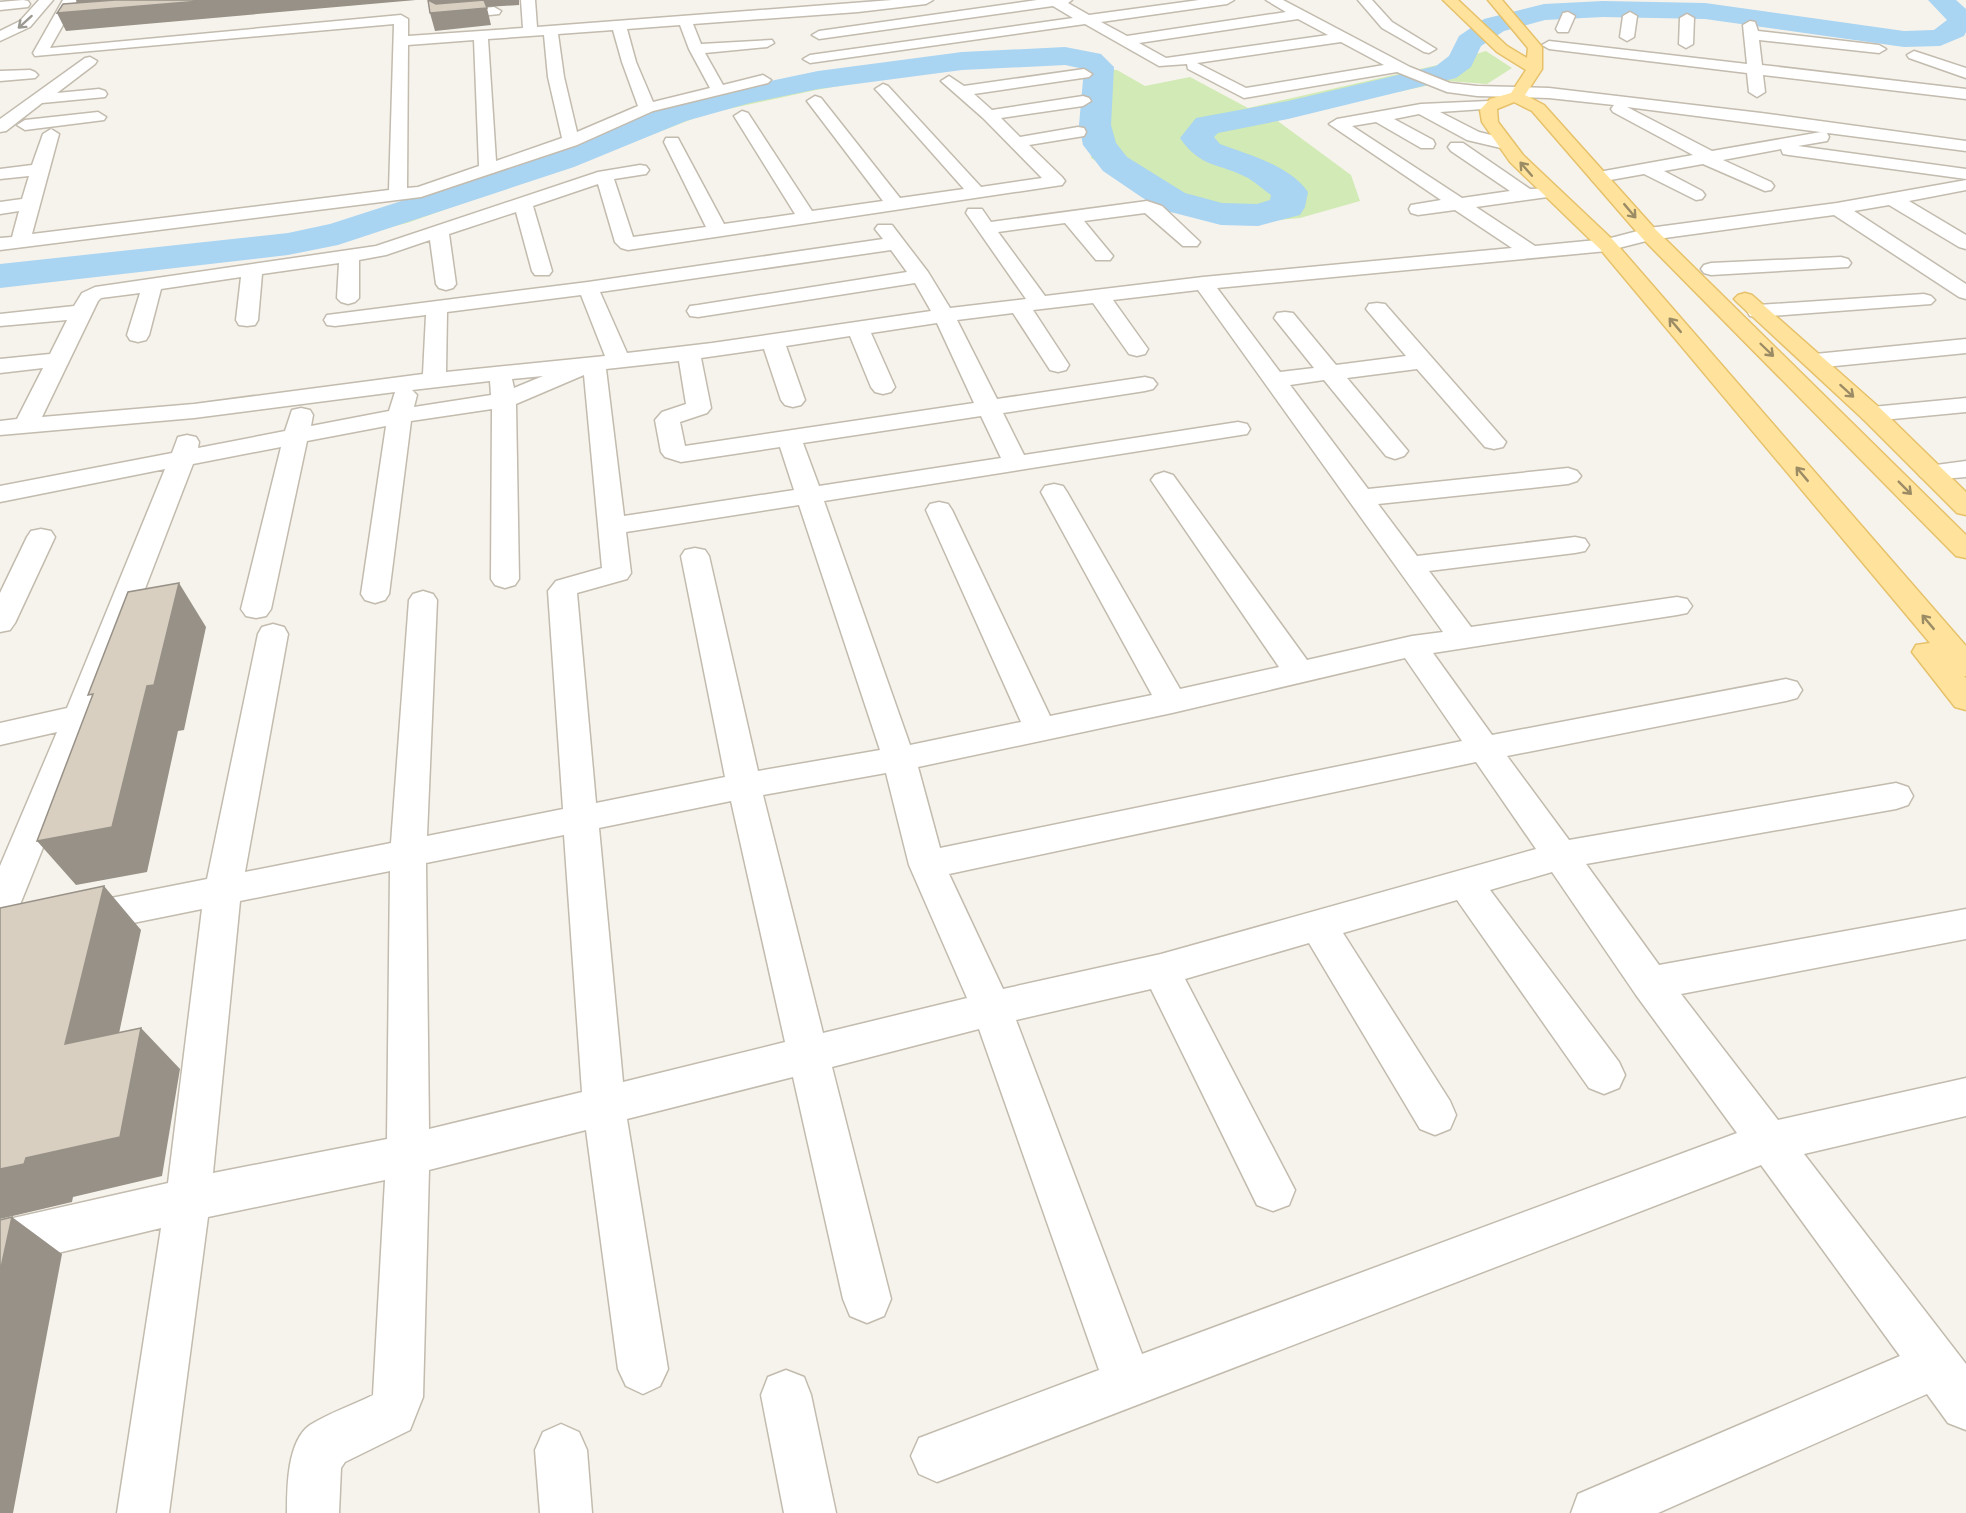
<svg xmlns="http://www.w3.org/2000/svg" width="1966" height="1513" font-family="'DejaVu Sans',sans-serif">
	<rect width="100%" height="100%" fill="#f6f3ec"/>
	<path fill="#d2eab5" d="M1486 51 1512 68 1487 84 1448 81 1275 119 1351 175 1360 201 1300 218 1233 224 1180 211 1091 158 1088 83 1089 68 1117 70 1145 86 1190 77 1248 108 1442 64Z
		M1044 52 1025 60 914 73 816 90 705 114 605 153 407 223 318 245 0 285V270L335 230 503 174 684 108 796 79Z"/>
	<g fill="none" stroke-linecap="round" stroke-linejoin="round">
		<path fill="#a9d4f2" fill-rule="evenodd" d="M1928 0H1956L1966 9V32L1964 36 1940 46 1904 47 1705 19 1603 17 1545 20 1504 31 1481 46 1471 67 1456 78 1288 119 1218 133 1214 137 1220 144C1249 155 1289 165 1308 192L1305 207 1300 215 1258 226 1221 225 1159 209 1103 171 1083 145 1079 125 1084 69 1065 65 962 70 818 89 750 103 686 121 574 167 338 245 288 255 0 288V264L288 233 330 224 550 153 664 107 746 86 818 71 962 52 1065 47 1101 54 1114 67 1111 125 1116 143 1127 157 1185 193 1222 203 1257 204 1270 200 1271 195C1264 190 1256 183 1248 178 1220 163 1200 168 1180 138L1196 118 1288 101 1436 66 1449 56 1459 36 1484 19 1544 4 1603 1 1705 3 1904 31 1934 30 1947 20Z"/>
		<defs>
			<path id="minor" d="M23 0 28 1 30 4 28 7 0 10V2Z
				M39 0H53L30 27 0 41V31L20 21Z
				M63 0H77L50 48 401 15 408 19V36L523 28 521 0H535L537 27 892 0H933L926 4 858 12 693 24 701 44 772 40 774 43 767 47 705 53 723 85 763 75 771 80 768 83 653 111 577 145 421 197 0 250V238L12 237 19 211 0 214V202L22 199 29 176 0 179V169L32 165 43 134 51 129 59 134 32 234 389 190 394 24 35 56 33 53ZM680 25 689 49 710 88 653 102 636 62 627 29ZM613 30 622 62 638 106 577 132 564 77 558 34ZM544 35 548 77 562 138 496 161 488 39ZM474 40 479 166 418 187 407 188 408 45Z
				M1037 0H1072L1068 3 1089 15 1199 0H1234L1227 4 1101 22 1127 36 1286 12 1266 0H1283L1410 67 1450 83 1477 86 1549 88 1761 113 1966 141V151L1627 107 1712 151 1821 132 1827 133 1829 137 1827 141 1798 146 1966 169V179L1789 155 1783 154 1781 149 1723 160 1771 182 1774 186 1771 190 1765 191 1703 164 1664 171 1702 191 1705 195 1702 199 1696 200 1644 174 1599 182 1593 181 1590 177 1593 173 1693 155 1613 112 1611 109 1614 105 1549 98 1477 96 1447 92 1397 72 1244 98 1188 69 1187 64 1159 66 1085 24 810 63 803 59 810 55 1073 18 1053 6 819 39 812 35 819 31ZM1298 19 1328 35 1166 58 1139 43ZM1341 42 1384 65 1246 88 1197 63Z
				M1358 0H1372L1392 22 1436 49 1429 53 1424 52 1382 28Z
				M494 7 501 11 499 14 442 20 435 16 442 12Z
				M1568 12 1575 16 1568 32H1558L1556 29 1563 13Z
				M1630 12 1637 16 1634 37 1627 41 1620 37 1623 16Z
				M1687 14 1694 18 1693 44 1686 48 1679 44 1680 18Z
				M1750 21 1755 22 1758 31 1879 45 1886 49 1879 53 1759 40 1762 65 1966 89V99L1763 75 1765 92 1757 97 1749 92 1747 73 1549 49 1542 45 1549 41 1747 64 1743 25Z
				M1914 51 1966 68V78L1909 58 1907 55Z
				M90 57 97 61 95 64 57 93 99 89 105 91 107 94 105 97 42 103 6 131 0 132V119L85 58Z
				M1084 69 1092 74 1089 77 974 94 992 110 1083 96 1089 98 1091 101 1083 106 1001 118 1020 137 1078 127 1084 128 1086 132 1084 136 1029 145 1062 177 1065 181 1062 185 628 250 621 248 615 242 598 184 533 206 552 271 549 275H535L532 271 516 212 449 234 456 284 453 288 446 290 439 288 436 284 430 240 386 255 359 260V298L355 302 348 304 341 302 337 298 339 263 262 274 258 320 255 325 247 326 239 325 236 320 241 277 161 289 149 335 146 340 138 342 130 340 127 335 140 293 101 298 98 301 42 417 194 404 423 374 426 315 335 326 327 325 324 320 327 315 335 314 588 282 883 239 875 229 878 225H892L928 272 950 308 1026 299 966 213 968 209H982L991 222 1147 201 1162 206 1200 242 1197 246H1183L1145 213 1084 221 1113 256 1110 260H1096L1065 223 998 232 1045 296 1203 277 1512 248 1455 210 1418 215 1411 213 1409 209 1411 205 1441 200 1329 124 1337 119 1421 104 1489 101 1491 104 1489 107 1483 109 1440 112 1479 132 1511 140 1513 144 1511 148 1505 149 1467 140 1419 114 1394 119 1433 140 1435 144 1433 148H1421L1376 122 1352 126 1462 198 1510 191 1451 151 1448 147 1451 143H1463L1530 189 1554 188 1557 192 1554 196 1548 197 1476 207 1535 246 1607 239 1649 228 1837 203 1966 180V190L1909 201 1966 235V249L1959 247 1889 205 1854 211 1966 284V299L1959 297 1834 215 1650 240 1607 251 1217 288 1280 372 1314 368 1274 318 1277 313 1285 312 1293 313 1336 365 1406 356 1366 309 1369 304 1377 303 1385 304 1506 442 1503 447 1494 449 1485 447 1417 369 1347 378 1408 451 1404 456 1395 459 1386 456 1324 380 1290 385 1368 489 1568 468 1577 471 1581 476 1577 481 1568 484 1378 504 1417 556 1575 537 1585 539 1589 545 1585 551 1575 553 1429 571 1471 627 1677 597 1687 599 1692 606 1687 613 1677 615 1433 653 1492 735 1786 679 1797 682 1802 690 1797 698 1786 701 1507 756 1569 840 1896 783 1908 787 1913 796 1908 805 1896 809 1586 864 1659 965 1966 909V939L1681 994 1778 1120 1966 1078V1116L1804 1154 1966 1364V1430L1948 1423 1927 1394 1658 1513H1571L1578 1494 1900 1356 1761 1165 937 1482 919 1474 911 1456 919 1438 1099 1370 979 1029 832 1067 891 1299 884 1316 867 1323 850 1316 843 1299 793 1077 627 1119 668 1369 660 1386 643 1394 626 1386 618 1369 586 1130 429 1170 423 1397 410 1430 345 1462 341 1468 339 1513H287C287 1488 287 1441 310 1425 329 1413 353 1405 373 1395L385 1180 208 1217 169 1513H117L161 1228 0 1267V1221L168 1183 202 909 0 950V866L57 732 0 745V723L67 708 165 469 0 502V486L172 453 178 437 187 435 196 437 199 442 198 448 285 431 292 410 301 408 310 410 313 415 311 426 389 411 395 392 194 418 0 435V421L17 419 43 368 0 373V359L50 354 67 320 0 326V314L74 306 82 293 95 287 376 246 598 172 640 165 646 166 649 170 646 174 614 179 633 237 706 227 664 142 666 138H678L680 142 724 224 795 214 734 116 742 111 748 113 812 211 883 201 807 101 815 96 821 98 900 198 964 189 878 92 875 89 883 84 888 86 981 187 1042 178 983 118 941 81 949 76 964 86ZM891 250 907 272 698 305 690 306 687 311 690 316 698 317 915 283 931 311 712 343 627 353 600 292ZM1198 290 1443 632 1412 636 1307 660 1173 475 1164 472 1155 475 1151 480 1279 667 1180 689 1067 492 1063 486 1054 484 1045 486 1041 492 1152 695 1050 716 952 510 948 504 939 502 930 504 926 510 1021 722 910 745 824 501 1247 434 1250 429 1247 424 1238 422 1024 455 1003 413 1145 391 1153 389 1157 384 1153 379 1145 377 997 399 957 320 1013 313 1050 370 1058 372 1066 370 1069 365 1033 310 1093 303 1129 354 1137 356 1145 354 1148 349 1113 300ZM581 295 605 356 446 372 447 312ZM937 323 974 403 685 446 680 422 707 413 711 408 701 358 764 349 781 400 785 405 793 407 801 405 805 400 786 346 850 336 871 387 875 392 883 394 891 392 895 387 871 333ZM679 361 686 404 662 412 655 420 661 452 665 457 681 462 780 447 794 490 624 516 606 369ZM584 375 602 568 556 581 548 591 563 809 427 836 437 600 433 594 423 591 413 594 409 600 391 843 245 872 288 634 284 627 273 624 262 627 258 634 207 879 15 917 96 716 193 464 281 447 241 609 246 616 256 618 266 616 271 609 307 441 386 426 361 594 365 600 375 603 385 600 389 594 411 421 492 409 491 579 495 585 505 588 515 585 519 579 516 404ZM543 376 514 388 512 379ZM490 381 491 395 414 407 417 395 412 390ZM981 416 1001 458 819 486 803 443ZM799 505 880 750 758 771 709 556 705 550 695 548 685 550 681 556 725 777 596 803 577 593 627 579 631 573 626 532ZM1405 658 1462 741 940 848 918 767 1172 713ZM1476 762 1536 849 1161 954 1003 989 949 874ZM886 773 909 865 967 998 823 1033 763 795ZM731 801 785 1042 623 1082 599 828ZM564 835 582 1092 429 1129 426 863ZM390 871 387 1139 213 1173 240 901ZM1552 872 1636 995 1737 1133 1142 1354 1016 1020 1151 989 1257 1205 1273 1211 1289 1205 1295 1190 1185 979 1309 943 1420 1129 1435 1135 1450 1129 1456 1115 1450 1101 1343 933 1457 900 1589 1088 1604 1094 1619 1088 1625 1075 1619 1062 1490 890Z
				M30 70 35 72 38 75 35 78 0 81V71Z
				M98 112 106 117 104 120 25 130 17 125 25 120Z
				M1841 257 1848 259 1851 263 1848 267 1711 275 1704 273 1701 269 1704 265 1711 263Z
				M1924 294 1931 296 1935 300 1931 304 1758 317 1750 316 1747 311 1750 306 1758 305Z
				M1966 339V353L1815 368 1807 366 1804 361 1807 356 1815 354Z
				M1966 398V412L1872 421 1863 419 1860 414 1863 409 1872 407Z
				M1966 461V477L1930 480 1921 477 1917 472 1921 467Z
				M41 529 51 531 55 537 15 623 10 630 0 632V593L27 537 31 531Z
				M786 1370 804 1377 811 1395 836 1513H784L761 1395 768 1377Z
				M561 1424 579 1432 587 1450 592 1513H540L535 1450 543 1432Z"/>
			<path id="major" d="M1443 0H1458L1507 46 1527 58 1528 48 1488 0H1502L1542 47V69L1525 95 1544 105 1656 230 1966 535V558L1956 556 1642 238 1532 111 1514 102 1497 109 1498 122 1523 155 1614 241 1966 646V676H1964L1966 678V710L1955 707 1912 652 1916 645 1930 643 1600 249 1510 162 1482 122 1480 110 1490 99 1511 93 1526 70 1497 52Z
				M1745 293 1752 295 1881 409 1966 492V515L1957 513 1863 419 1738 303 1734 299 1738 295Z"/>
		</defs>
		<use href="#minor" stroke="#c2bbae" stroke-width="3"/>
		<use href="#major" stroke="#e6c16a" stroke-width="3"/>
		<use href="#minor" fill="#fff" fill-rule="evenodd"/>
		<use href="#major" fill="#ffe39c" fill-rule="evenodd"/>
	</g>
	<path fill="#979187" d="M76 0H181L79 8Z
		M212 0H416L66 31 57 13Z
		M428 0H519V5L441 10 487 8 491 25 435 31 430 13Z
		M179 583 206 627 184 730 178 731 147 872 76 885 37 841 147 686Z
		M104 886 141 930 108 1085 65 1044Z
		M141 1028 180 1069 162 1176 73 1197 72 1202 0 1219V1169Z
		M12 1217 62 1254 13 1513H0V1272Z"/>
	<path fill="#d8cfc1" stroke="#979187" stroke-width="1.5" d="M115 0H212L57 13 63 4Z
		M428 0 436 4 484 0 487 8 430 13Z
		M179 583 154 685 147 686 112 827 37 841 93 694 88 695 128 592Z
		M104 886 65 1044 141 1028 120 1137 26 1158 24 1164 0 1169V908Z
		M12 1217 0 1272V1220Z"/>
	<defs><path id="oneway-shaft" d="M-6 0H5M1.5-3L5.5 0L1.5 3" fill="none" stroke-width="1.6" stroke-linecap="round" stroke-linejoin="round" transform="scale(1.5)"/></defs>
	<use stroke="#9c9892" href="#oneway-shaft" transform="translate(25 22) rotate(138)"/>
	<g stroke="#9c8c66">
		<use href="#oneway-shaft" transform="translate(1526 169) rotate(-131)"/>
		<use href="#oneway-shaft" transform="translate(1630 211) rotate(50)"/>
		<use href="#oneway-shaft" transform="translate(1675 325) rotate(-130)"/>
		<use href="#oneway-shaft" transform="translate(1767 350) rotate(44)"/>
		<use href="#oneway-shaft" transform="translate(1847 391) rotate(42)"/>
		<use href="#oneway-shaft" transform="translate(1802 474) rotate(-130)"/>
		<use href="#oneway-shaft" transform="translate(1905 488) rotate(45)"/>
		<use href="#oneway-shaft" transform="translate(1928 622) rotate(-130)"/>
	</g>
</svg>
